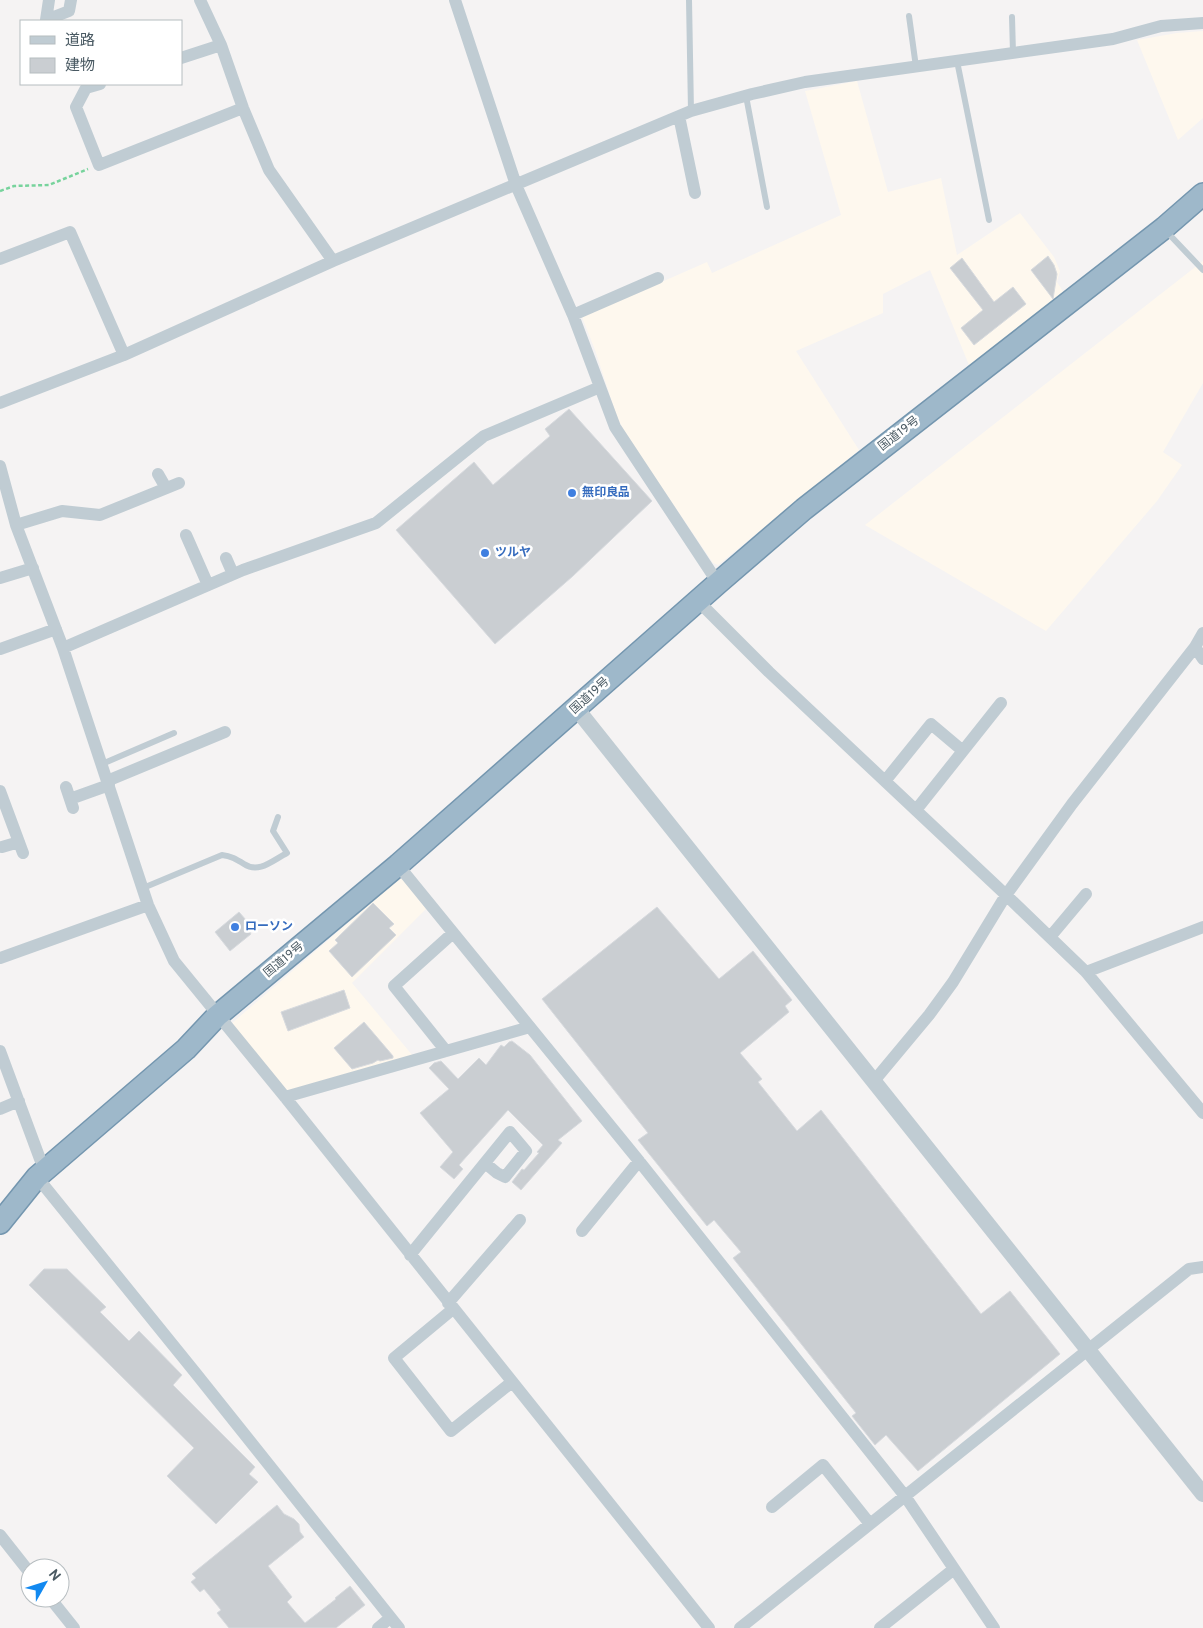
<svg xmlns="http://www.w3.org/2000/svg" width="1203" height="1628" font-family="Overpass,'Noto Sans JP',sans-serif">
	<rect width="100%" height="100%" fill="#f5f3f3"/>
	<path fill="#fef8ee" d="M1203 31V118L1178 140 1137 40 1177 33Z
		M857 81 888 192 941 178 957 255 1020 213 1054 257 1060 271 1057 282 1064 293 969 365 930 270 883 294V313L796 351 859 450 718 565 713 563 625 433 617 417 595 350 582 317 707 262 712 273 841 215 805 91Z
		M1203 261V383L1163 452 1182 465 1157 501 1046 631 865 525Z
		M399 879H403L426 909 352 983 413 1056 293 1091 285 1090 231 1024Z"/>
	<path fill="#caced2" stroke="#d7dade" d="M1048 256 1054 265 1057 274 1053 299 1031 270Z
		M962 258 994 302 1013 287 1026 304 974 345 961 328 983 310 950 268Z
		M569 409 652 501 573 576 495 644 396 530 474 462 493 485 550 436 545 429Z
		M373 903 394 924 389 928 396 935 352 977 329 951 338 943 335 940Z
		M657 907 719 979 753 951 792 1000 785 1006 789 1012 740 1053 762 1079 758 1082 797 1131 821 1110 981 1314 1010 1291 1060 1354 918 1471 886 1435 875 1445 852 1416 856 1413 733 1258 741 1252 714 1220 707 1226 638 1140 648 1133 542 999Z
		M239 912 253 928 249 931 251 934 230 951 215 932Z
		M344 990 350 1008 288 1031 281 1012Z
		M364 1022 393 1056V1058L380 1061 378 1060 373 1063 352 1069 334 1048Z
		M512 1041 530 1055 582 1121 558 1140 562 1143 521 1190 512 1182 522 1169 524 1170 539 1153 537 1152 543 1145 508 1110 459 1165 463 1169 454 1179 440 1167 453 1152 420 1113 449 1089 429 1068 434 1063 441 1061 458 1079 479 1058 486 1065 501 1045 504 1047 509 1042Z
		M44 1269H67L106 1307 100 1312 129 1341 139 1331 182 1375 173 1385 255 1467 249 1474 258 1482 216 1524 167 1476 194 1448 29 1285Z
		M277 1505 284 1514 294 1519 299 1524 300 1532 304 1537 268 1566 292 1597 287 1602 305 1623 336 1599 335 1598 350 1586 365 1605 336 1628H229L217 1613 221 1610 204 1589 200 1592 191 1582 196 1578 192 1574Z"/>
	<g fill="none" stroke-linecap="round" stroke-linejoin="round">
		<defs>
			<path id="trunk" d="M0 1223 37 1177 186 1049 217 1016 398 865 718 583 804 509 1164 228 1203 194"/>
		</defs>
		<use href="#trunk" stroke="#7496af" stroke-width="24"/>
		<path stroke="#77d39c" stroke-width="2.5" stroke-dasharray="4 2.5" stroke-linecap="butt" d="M0 191 14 186 49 185 88 169"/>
		<path stroke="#c0ccd3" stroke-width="6" d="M689 0 691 111
			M909 16 916 67
			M1012 17 1013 53
			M957 61 989 220
			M746 96 767 207
			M1166 231 1203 270
			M102 764 174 733
			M143 888 222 855C231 856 236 859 244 864 259 874 273 860 287 853L273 831 278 817"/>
		<path stroke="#c0ccd3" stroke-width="12" d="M49 0 46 20 69 11 71 0
			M200 0 221 45 243 108 269 170 333 261
			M455 0 516 185 573 315 615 427 718 583
			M181 58 221 45
			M100 84 86 88 76 107 99 165 243 108
			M679 116 695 193
			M0 259 70 232 124 355
			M573 315 658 278
			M0 403 124 355 333 261 691 111 752 94 805 82 1113 39 1161 26 1203 23
			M0 466 16 525 63 648 148 905 174 961 285 1097 709 1628
			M158 474 166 488
			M16 525 62 511 100 515 179 483
			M186 535 208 585
			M226 558 233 574
			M0 578 33 568
			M698 601 769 672 1006 895 1086 972 1203 1113
			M1195 647 1203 659
			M63 648 243 570 376 523 484 436 600 387
			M0 649 56 629
			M107 781 225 732
			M885 781 931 724 963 751
			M66 787 73 808
			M0 791 23 853
			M70 799 109 785
			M916 810 1001 703
			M2 847 19 842
			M398 865 639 1161 905 1496 994 1628
			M1050 937 1086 894
			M0 958 148 905
			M1086 972 1203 927
			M0 1051 40 1159 47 1169
			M446 1051 394 986 453 933
			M874 1081 929 1015 953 982 1006 895 1072 804 1195 647 1203 633
			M285 1097 530 1027
			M0 1109 19 1101
			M37 1177 194 1371 399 1628
			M582 1231 639 1161
			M410 1255 510 1132 526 1151 505 1177 497 1173 485 1163
			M448 1303 520 1220
			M453 1309 394 1358 451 1431 512 1382
			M772 1507 823 1465 870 1524
			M0 1535 30 1573
			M50 1598 74 1628
			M378 1628 390 1618
			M740 1628 1189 1269 1203 1267
			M880 1628 954 1569"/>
		<path stroke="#c0ccd3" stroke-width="16" d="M576 708 1203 1494"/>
		<use href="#trunk" stroke="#9eb8ca" stroke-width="21"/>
	</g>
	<g fill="#3f7fe0" stroke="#fff" stroke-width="2">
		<circle cx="572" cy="493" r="5"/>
		<circle cx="485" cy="553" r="5"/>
		<circle cx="235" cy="927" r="5"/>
	</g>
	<g text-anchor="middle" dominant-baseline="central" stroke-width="5" stroke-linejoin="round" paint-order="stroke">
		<g font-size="12" fill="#495962" stroke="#fff">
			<text transform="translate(899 434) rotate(-38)">国道19号</text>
			<text transform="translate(590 696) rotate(-42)">国道19号</text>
			<text transform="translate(284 960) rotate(-40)">国道19号</text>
		</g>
		<g font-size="12" font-weight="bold" fill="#366cbe" stroke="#fff" text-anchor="start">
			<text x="582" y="493">無印良品</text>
			<text x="495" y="553">ツルヤ</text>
			<text x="245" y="927">ローソン</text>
		</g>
	</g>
	<rect x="20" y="20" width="162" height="65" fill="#ffffff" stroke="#b6bdc0"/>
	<rect x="30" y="36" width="25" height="8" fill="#c0ccd3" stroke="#b6bdc0"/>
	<text x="65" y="45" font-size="15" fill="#495962">道路</text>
	<rect x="30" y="58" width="25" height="15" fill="#caced2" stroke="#b6bdc0"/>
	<text x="65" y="70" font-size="15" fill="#495962">建物</text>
	<g transform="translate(45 1583) rotate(51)"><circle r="24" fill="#ffffff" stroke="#b6bdc0"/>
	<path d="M0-4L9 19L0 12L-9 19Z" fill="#1289f0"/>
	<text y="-8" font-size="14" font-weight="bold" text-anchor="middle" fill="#495962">N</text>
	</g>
</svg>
